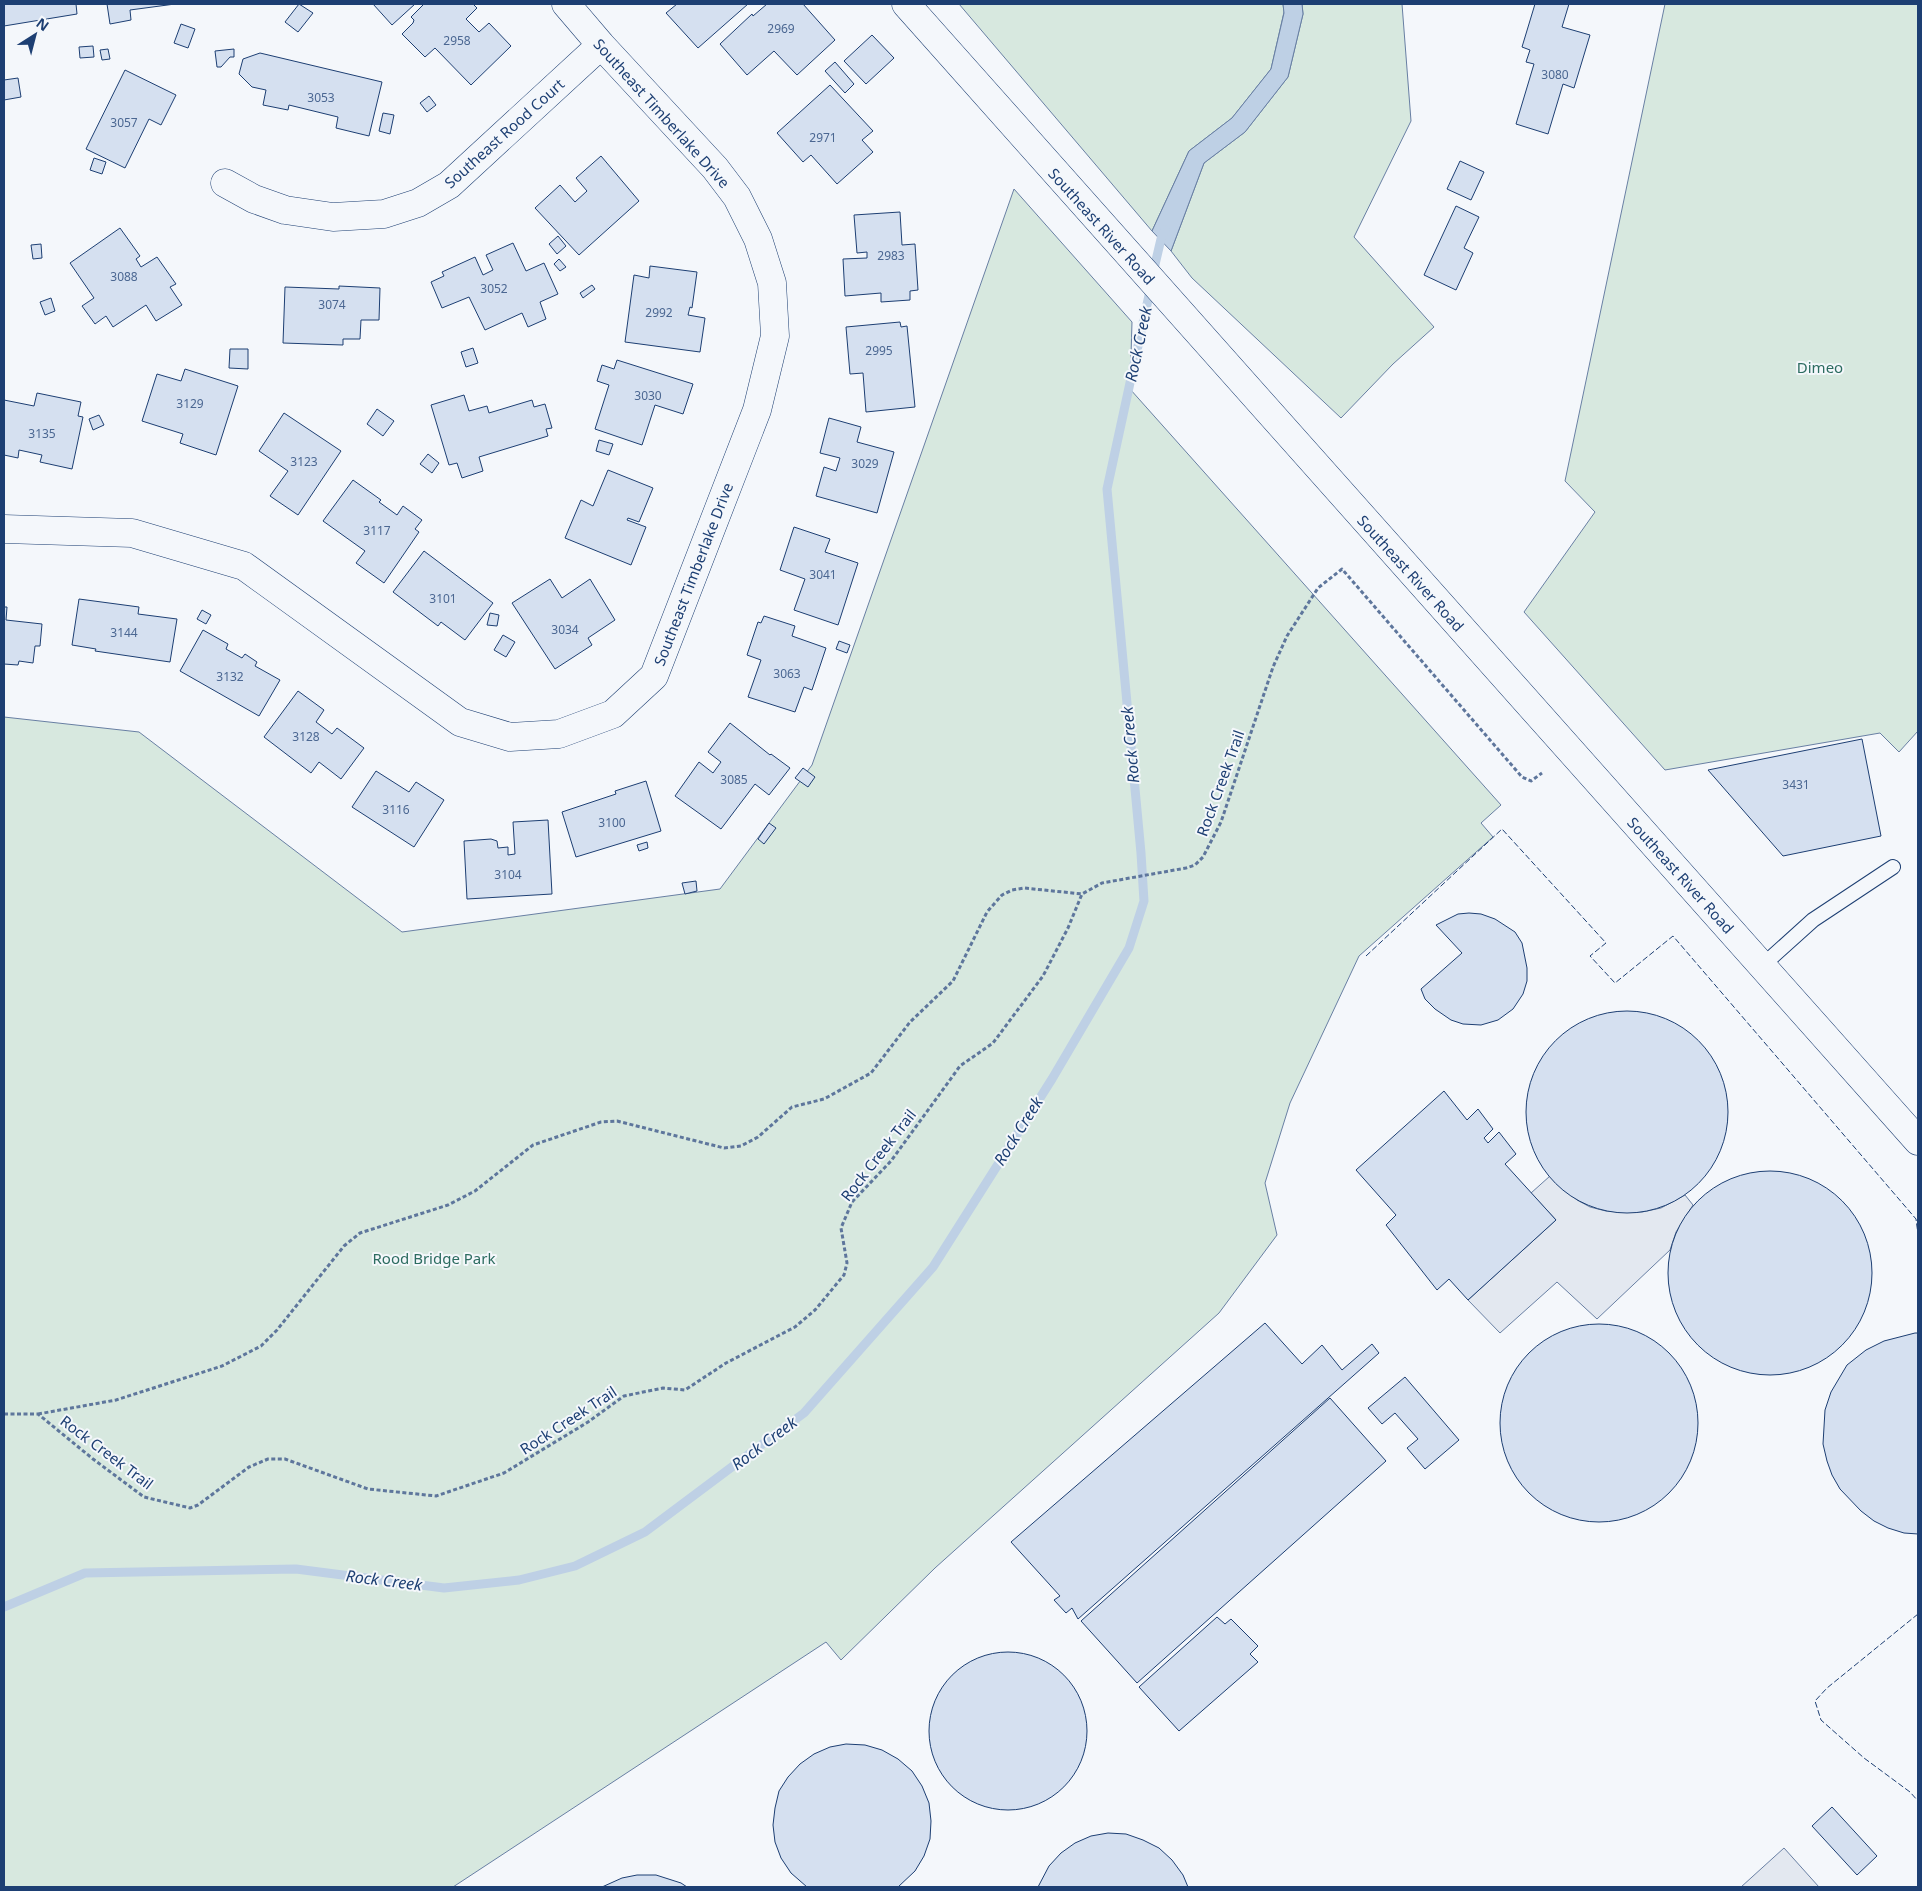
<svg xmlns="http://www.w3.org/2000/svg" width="1922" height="1891" font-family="'Noto Sans',sans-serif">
	<rect width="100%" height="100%" fill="#f4f7fb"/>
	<path fill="#d7e8df" stroke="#687fa3" d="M959 4H1283L1284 12 1271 69 1232 118 1189 151 1152 231Z
		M1302 4H1402L1411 121 1354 237 1434 327 1393 364 1341 418 1192 278 1171 251 1204 163 1245 132 1288 77 1303 14Z
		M1665 4H1918V731L1899 752 1880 733 1665 770 1524 612 1595 512 1565 481Z
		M1014 189 1132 322 1130 389 1501 805 1481 823 1493 837 1359 956 1290 1103 1265 1183 1277 1235 1219 1313 935 1568 841 1660 826 1642 453 1887H4V717L139 732 402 932 720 889 812 765Z"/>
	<path fill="#e3e8f0" stroke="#687fa3" d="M1550 1176 1577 1200 1590 1207 1606 1211 1642 1212 1661 1208 1685 1195 1693 1205 1676 1232 1670 1250 1597 1319 1557 1282 1500 1333 1468 1300 1556 1220 1531 1193Z
		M1784 1848 1819 1887H1741Z"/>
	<path fill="#bed0e5" stroke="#687fa3" d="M1283 4H1302L1303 14 1288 77 1245 132 1204 163 1171 251 1152 231 1189 151 1232 118 1271 69 1284 13Z"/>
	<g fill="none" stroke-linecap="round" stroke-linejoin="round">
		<path stroke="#bed0e5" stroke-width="9" d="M1153 273 1161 239 1165 230
			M4 1607 85 1573 296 1569 444 1588 519 1580 575 1566 645 1532 804 1413 933 1267 1052 1079 1129 948 1144 901 1141 853 1107 489 1151 286"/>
	</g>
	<path fill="#d5e0f0" stroke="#1d3f73" d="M4 4H76L77 14 4 26Z
		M107 4H175L130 10 131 20 110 24Z
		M299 4 313 13 298 32 285 22Z
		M373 4H415L392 25Z
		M424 4H473L477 8 466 19 479 32 489 23 511 46 471 85 435 48 425 57 402 34 413 23 414 20 411 17Z
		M677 4H748L698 48 666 13Z
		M767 4H803L835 40 797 75 774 51 747 75 720 44 752 14 753 16Z
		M1535 4H1569L1562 27 1590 35 1574 88 1563 84 1548 134 1516 124 1534 64 1526 62 1530 50 1522 47Z
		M181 24 195 29 188 48 174 43Z
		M872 35 894 58 866 84 844 61Z
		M93 46 94 57 80 58 79 47Z
		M108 49 110 59 102 60 100 50Z
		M234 49V57H230L221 67H217L215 51Z
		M260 53 382 82 369 136 336 128 338 117 289 105 288 110 263 105 266 90 252 87 239 74 243 59Z
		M835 62 854 84 845 93 825 71Z
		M125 70 176 95 161 125 149 119 125 168 86 149Z
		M18 78 21 97 4 100V80Z
		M830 85 873 131 862 140 873 152 837 184 811 155 803 162 777 133Z
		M429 96 436 105 427 112 420 103Z
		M383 113 394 115 390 134 379 131Z
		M601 156 639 201 579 255 535 208 560 185 575 202 587 191 576 178Z
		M94 158 106 162 102 174 90 170Z
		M1460 161 1484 172 1471 200 1447 189Z
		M1456 206 1479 217 1464 248 1473 253 1456 290 1424 275Z
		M900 212 902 245 915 244 918 290 910 291V300L881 302V293L845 296 843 259 867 258V252L857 253 854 215Z
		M120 228 140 256 136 259 141 267 157 257 176 284 170 287 182 305 156 321 146 305 113 327 106 316 95 324 82 306 94 298 70 263Z
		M558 236 566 246 557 254 549 244Z
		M513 243 526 271 544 263 558 294 540 302 546 319 528 327 522 313 485 330 469 297 442 308 431 282 444 276 442 272 475 257 483 275 493 270 486 255Z
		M41 244 42 258 33 259 31 245Z
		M559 259 566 267 560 271 554 264Z
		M650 266 697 272 692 308 690 307 688 315 705 318 700 352 625 342 634 275 649 278Z
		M592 285 595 289 583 298 580 293Z
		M339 286 380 288 379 320H361L360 339H343V345L283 343 285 287 339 289Z
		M51 298 55 311 45 315 40 302Z
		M900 322 901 327 907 326 915 407 866 412 863 373 850 374 846 327Z
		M473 348 478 363 466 367 461 352Z
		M230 349H248V369L229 368Z
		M617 360 693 384 683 414 655 405 642 445 595 429 609 385 597 381 602 365 614 369Z
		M185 369 238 386 216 455 180 443 183 434 142 421 157 374 181 381Z
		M37 393 81 402 78 416 83 417 72 469 40 462 42 455 19 450 18 458 4 455V400L34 406Z
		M464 395 469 411 487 406 489 413 532 400 534 407 545 404 552 428 546 429 548 436 479 457 483 471 462 478 457 463 449 465 431 405Z
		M377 409 394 421 383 436 367 424Z
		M284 413 341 451 298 515 270 496 288 471 259 451Z
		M99 415 104 425 93 430 89 419Z
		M829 418 861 427 857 442 894 452 877 513 816 496 824 467 836 471 840 458 820 453Z
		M599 440 613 444 609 455 596 451Z
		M428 454 439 463 432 473 420 464Z
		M608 470 653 488 639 522 628 518 627 520 646 527 631 565 565 538 581 500 593 506Z
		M353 480 381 500 379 502 397 515 403 506 422 520 415 529 419 532 384 583 356 563 365 551 323 521Z
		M794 527 830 539 825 552 858 563 838 625 794 610 805 579 780 570Z
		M424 551 493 603 465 640 441 622 438 626 393 592Z
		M550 579 562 598 590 579 615 620 588 638 592 645 555 669 512 603Z
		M79 599 139 607 138 614 177 619 170 662 95 651 96 649 72 645Z
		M4 607H7L6 620 42 624 40 646H35L33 663 19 661 18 665 4 664Z
		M202 610 211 615 206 624 197 619Z
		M490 613 499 615 497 626 487 625Z
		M764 616 795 626 792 636 826 648 812 690 804 687 795 712 748 697 761 660 747 655 758 622 761 623Z
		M203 630 228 644 226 649 242 658 245 654 257 662 255 666 280 680 259 716 180 671Z
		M503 635 515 642 506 657 494 650Z
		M839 641 850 645 847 653 836 649Z
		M298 691 324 710 316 722 332 734 337 728 364 748 341 779 319 762 311 773 264 737Z
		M730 723 770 755 771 754 790 768 769 795 755 784 721 829 675 796 699 762 713 773 721 762 708 752Z
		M1862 739 1881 836 1783 856 1708 770Z
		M803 768 815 777 808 787 795 778Z
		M376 771 409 792 416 782 444 800 414 847 352 807Z
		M646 781 661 831 576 857 562 812 616 794 615 791Z
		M548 820 552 894 467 899 464 841 491 839 497 841 498 848 508 847V855L515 854 513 822Z
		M769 823 776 828 764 844 758 839Z
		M647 842 648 848 639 851 637 845Z
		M696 881 697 891 685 894 682 883Z
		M1469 913 1481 914 1495 919 1515 932 1522 943 1527 968V981L1523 994 1513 1009 1498 1020 1481 1025 1463 1024 1451 1020 1435 1009 1425 999 1421 989 1462 953 1436 925 1458 914Z
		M1526 1112a101 101 0 1 1 202 0a101 101 0 1 1-202 0Z
		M1444 1091 1467 1120 1478 1109 1493 1129 1484 1138 1488 1143 1499 1132 1516 1154 1505 1164 1556 1220 1468 1300 1449 1279 1437 1290 1386 1225 1396 1215 1356 1170Z
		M1668 1273a102 102 0 1 1 204 0a102 102 0 1 1-204 0Z
		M1265 1323 1302 1364 1322 1345 1342 1370 1372 1344 1379 1353 1078 1619 1072 1608 1066 1613 1054 1600 1060 1596 1011 1542Z
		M1500 1423a99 99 0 1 1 198 0a99 99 0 1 1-198 0Z
		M1915 1333H1918V1534L1904 1533 1888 1528 1874 1521 1861 1511 1840 1489 1832 1475 1827 1461 1823 1444 1825 1410 1831 1392 1847 1365 1866 1350 1884 1341Z
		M1405 1377 1459 1440 1425 1469 1407 1448 1418 1439 1395 1413 1382 1424 1368 1408Z
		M1330 1398 1386 1461 1137 1683 1081 1621Z
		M1217 1617 1225 1624 1231 1619 1258 1646 1250 1654 1258 1662 1179 1731 1139 1687Z
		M929 1731a79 79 0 1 1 158 0a79 79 0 1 1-158 0Z
		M846 1744 865 1745 882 1750 898 1759 912 1771 922 1786 929 1803 931 1821 930 1839 924 1856 915 1871 898 1887H807L791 1873 781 1858 775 1842 773 1825 775 1808 779 1791 788 1777 800 1764 814 1754 830 1747Z
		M1832 1807 1877 1856 1857 1875 1812 1826Z
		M1108 1833 1126 1834 1143 1840 1159 1848 1172 1860 1183 1875 1188 1887H1038L1049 1866 1061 1853 1075 1843 1091 1836Z
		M637 1875H656L681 1883 687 1887H602L622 1878Z"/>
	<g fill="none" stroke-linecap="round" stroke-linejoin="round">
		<defs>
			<path id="service" d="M1762 966 1813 920 1893 867"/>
			<path id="minor" d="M225 183 254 199 285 210 333 217 384 214 418 203 449 185 601 45
				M4 529 132 533 244 566 460 722 510 737 559 734 613 714 654 676 757 410 775 336 772 283 758 239 737 197 715 168 601 45 566 4"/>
			<path id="secondary" d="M906 4 1918 1141"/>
		</defs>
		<use href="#service" stroke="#1d3f73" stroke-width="16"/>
		<use href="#minor" stroke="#1d3f73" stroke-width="29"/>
		<use href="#secondary" stroke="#1d3f73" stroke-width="29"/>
		<path stroke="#5e769c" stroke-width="3" stroke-dasharray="4 2.5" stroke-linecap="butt" d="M4 1414H38L93 1459 144 1497 190 1508 198 1505 249 1467 268 1459H285L368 1489 436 1496 504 1473 588 1422 624 1396 663 1388 685 1390 726 1363 795 1327 815 1310 844 1275 847 1263 841 1228 852 1202 891 1161 960 1066 993 1043 1043 976 1068 928 1082 894 1102 883 1186 868 1195 865 1203 857 1221 822 1273 667 1287 636 1318 588 1342 569 1522 777 1531 781 1542 773
			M38 1414 116 1400 222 1366 261 1346 277 1330 344 1246 360 1233 448 1205 475 1191 533 1145 601 1122 617 1121 724 1148 741 1146 758 1137 792 1107 824 1099 871 1073 910 1022 953 981 987 912 1002 895 1012 890 1024 888 1082 894"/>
		<use href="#service" stroke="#f4f7fb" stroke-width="14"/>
		<use href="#minor" stroke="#f4f7fb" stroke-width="28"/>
		<use href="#secondary" stroke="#f4f7fb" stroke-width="28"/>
		<path stroke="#1d3f73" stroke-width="1" stroke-dasharray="6 2.5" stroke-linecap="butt" d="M1366 956 1502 829 1606 943 1590 956 1615 983 1673 936 1916 1219 1918 1234
			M1918 1614 1827 1688 1815 1701 1821 1720 1864 1758 1910 1792 1918 1801"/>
	</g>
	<g text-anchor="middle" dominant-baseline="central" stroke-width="4" stroke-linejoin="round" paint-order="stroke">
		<g font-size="12" fill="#4b6792">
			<text x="781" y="28">2969</text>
			<text x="457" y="40">2958</text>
			<text x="1555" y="74">3080</text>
			<text x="321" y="97">3053</text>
			<text x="124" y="122">3057</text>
			<text x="823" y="137">2971</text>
			<text x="891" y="255">2983</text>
			<text x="124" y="276">3088</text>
			<text x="494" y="288">3052</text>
			<text x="332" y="304">3074</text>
			<text x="659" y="312">2992</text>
			<text x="879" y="350">2995</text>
			<text x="648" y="395">3030</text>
			<text x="190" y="403">3129</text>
			<text x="42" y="433">3135</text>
			<text x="304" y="461">3123</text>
			<text x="865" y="463">3029</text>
			<text x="377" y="530">3117</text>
			<text x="823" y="574">3041</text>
			<text x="443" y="598">3101</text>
			<text x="565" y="629">3034</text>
			<text x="124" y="632">3144</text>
			<text x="787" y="673">3063</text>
			<text x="230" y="676">3132</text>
			<text x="306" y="736">3128</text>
			<text x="734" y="779">3085</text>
			<text x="1796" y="784">3431</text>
			<text x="396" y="809">3116</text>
			<text x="612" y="822">3100</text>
			<text x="508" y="874">3104</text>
		</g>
		<g font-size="15" fill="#1d3f73" stroke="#f4f7fb">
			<text transform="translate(662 113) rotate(48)">Southeast Timberlake Drive</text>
			<text transform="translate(504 133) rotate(-42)">Southeast Rood Court</text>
			<text transform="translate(1102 226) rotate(48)">Southeast River Road</text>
			<text transform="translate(1411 573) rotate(48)">Southeast River Road</text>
			<text transform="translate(693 574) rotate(-69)">Southeast Timberlake Drive</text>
			<text transform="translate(1220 783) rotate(-70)">Rock Creek Trail</text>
			<text transform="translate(1681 875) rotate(48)">Southeast River Road</text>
			<text transform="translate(878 1155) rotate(-52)">Rock Creek Trail</text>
			<text transform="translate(568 1420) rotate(-33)">Rock Creek Trail</text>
			<text transform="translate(107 1452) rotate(37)">Rock Creek Trail</text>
		</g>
		<g font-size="15" fill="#2c6c60" stroke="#f4f7fb">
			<text x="1820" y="367">Dimeo</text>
			<text x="434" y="1258">Rood Bridge Park</text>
		</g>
		<g font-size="16" font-style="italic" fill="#1d3f73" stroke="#f4f7fb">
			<text transform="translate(1138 344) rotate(-78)">Rock Creek</text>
			<text transform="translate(1130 745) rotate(-95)">Rock Creek</text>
			<text transform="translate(1018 1131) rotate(-58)">Rock Creek</text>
			<text transform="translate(764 1443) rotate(-37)">Rock Creek</text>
			<text transform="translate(384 1580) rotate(7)">Rock Creek</text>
		</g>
	</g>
	<rect width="1922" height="1891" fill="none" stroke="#1d3f73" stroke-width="10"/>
	<g transform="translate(35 35) rotate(36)" stroke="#f4f7fb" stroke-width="4" paint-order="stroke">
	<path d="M0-4L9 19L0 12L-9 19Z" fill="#1d3f73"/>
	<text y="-8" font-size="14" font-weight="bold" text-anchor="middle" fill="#1d3f73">N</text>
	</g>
</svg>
